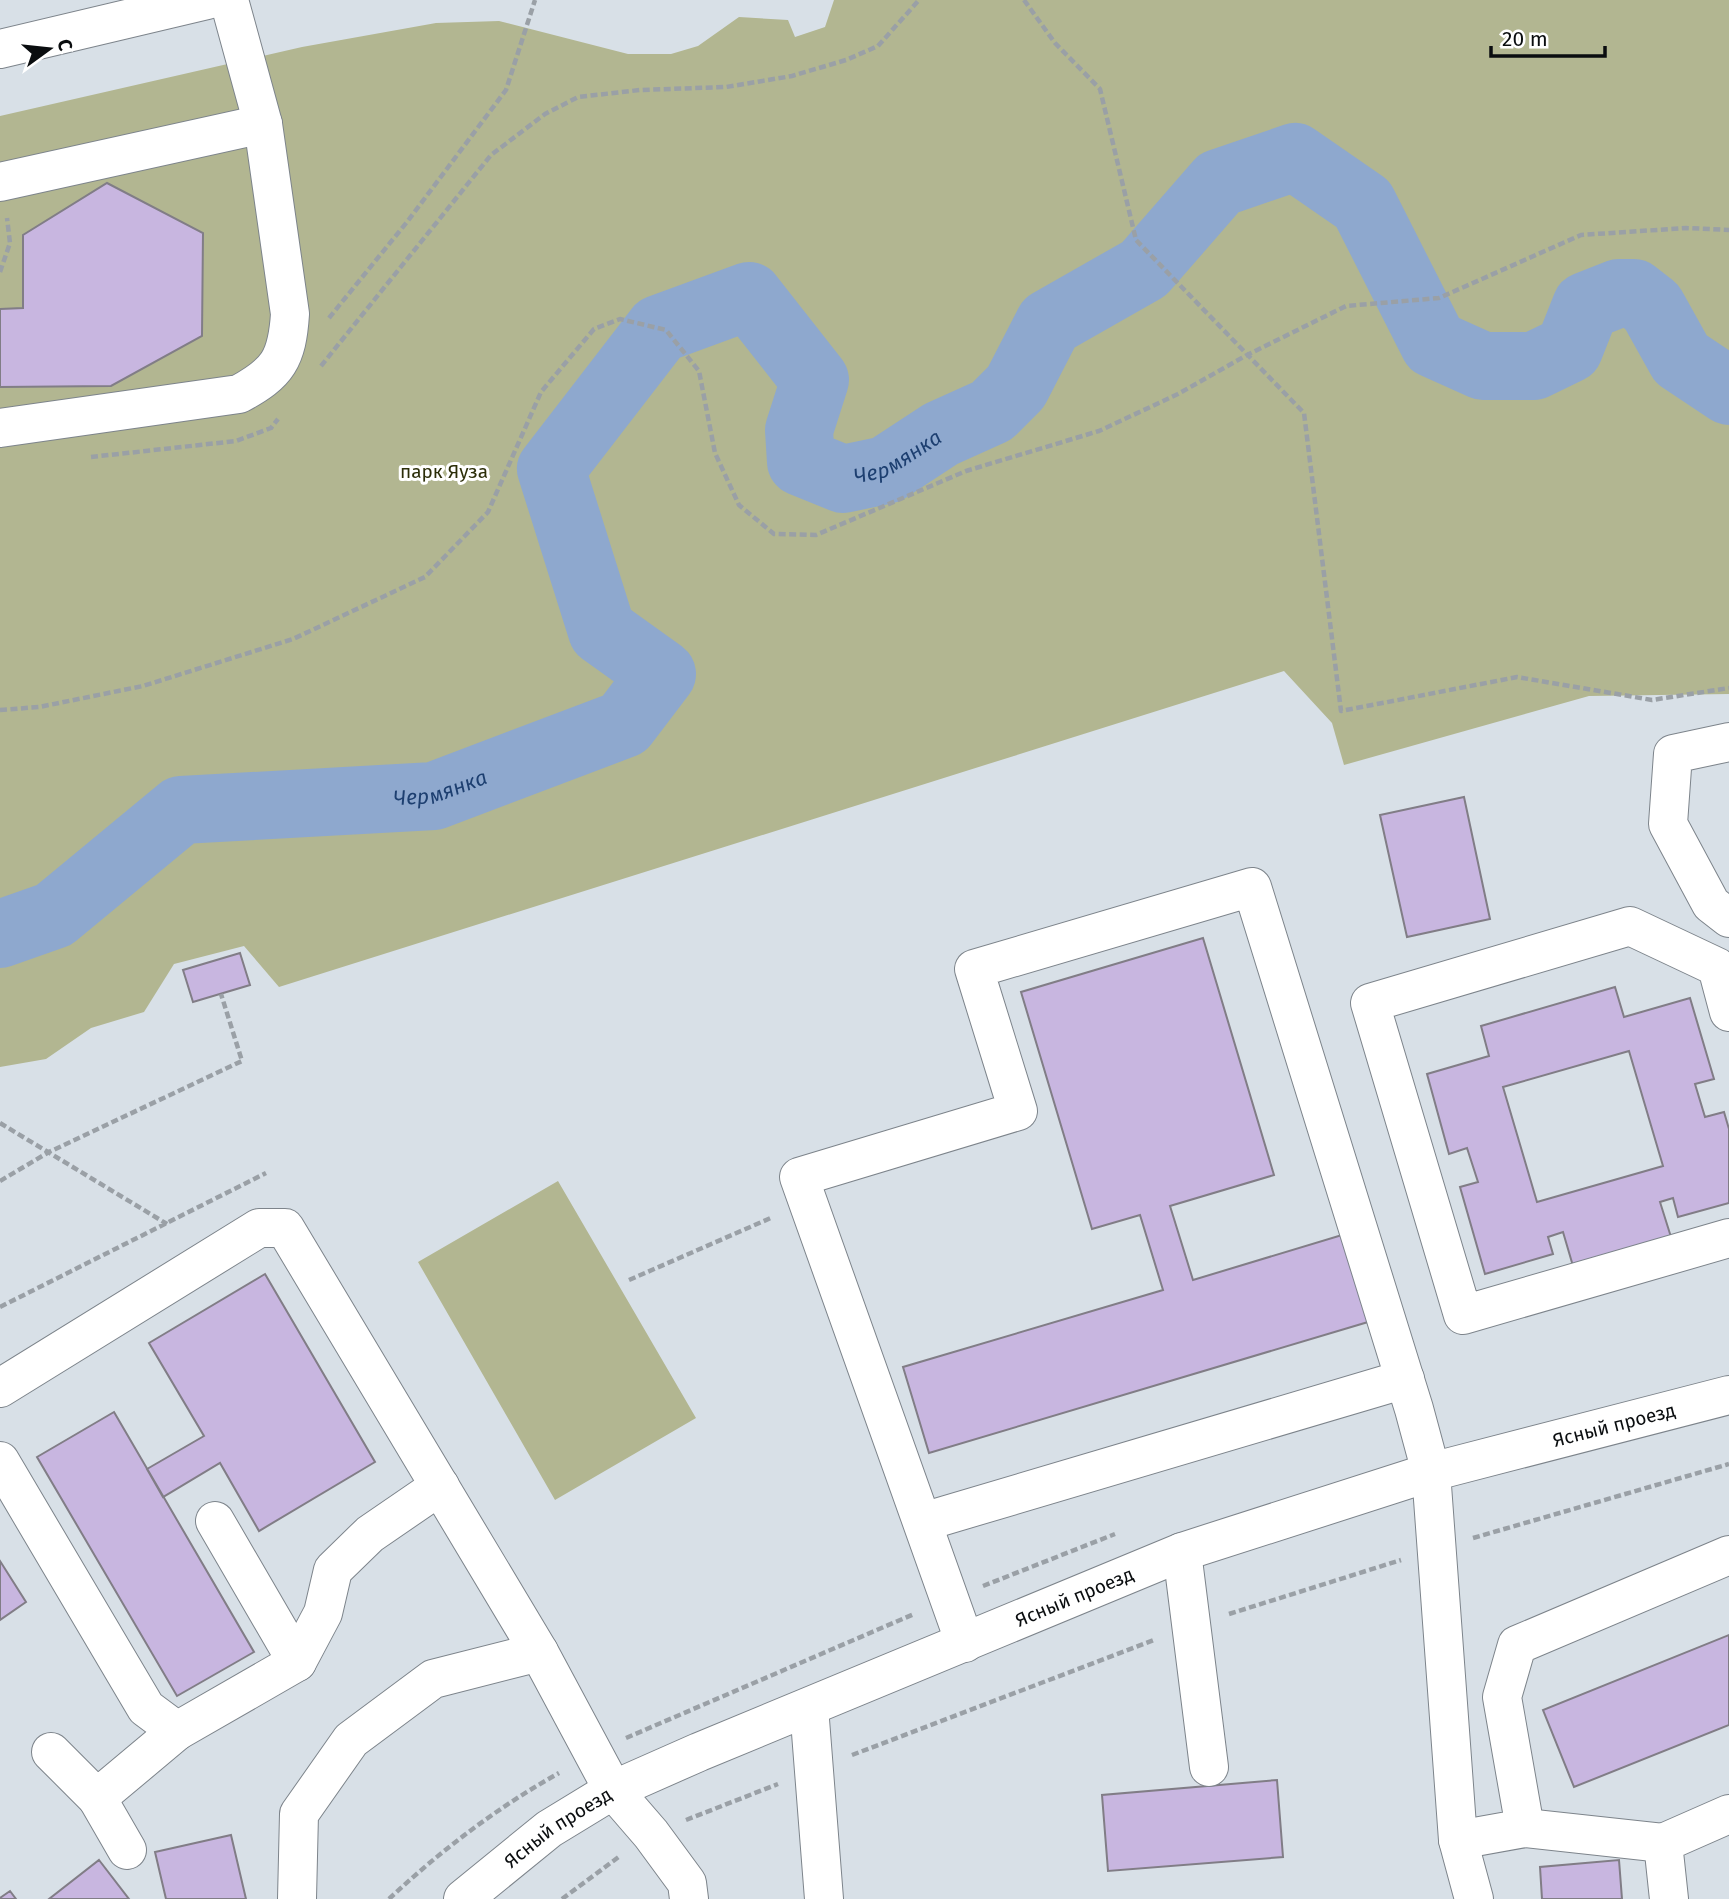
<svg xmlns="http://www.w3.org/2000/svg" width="1729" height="1899" font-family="'Fira Sans',sans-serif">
	<rect width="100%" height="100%" fill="#d8e0e7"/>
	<path fill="#b2b691" d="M834 0H1729V694L1589 696 1344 765 1332 723 1284 671 279 987 244 946 174 964 144 1012 91 1028 46 1059 0 1067V116L302 47 436 23 499 21 628 54H671L698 46 739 17 788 20 795 37 825 27Z
		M558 1181 696 1418 555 1500 418 1262Z"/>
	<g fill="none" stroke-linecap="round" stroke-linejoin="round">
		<path stroke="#8ea8ce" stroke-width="68" id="s1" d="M0 934 54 915 181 810 434 796 624 724 662 674 602 631 551 469 659 329 749 296 815 380 799 430 801 462 843 479 886 470 941 434 992 411 1016 387 1049 323 1144 269 1219 183 1295 157 1363 204 1434 344 1483 366H1534L1569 349 1586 306 1619 293H1634L1652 307 1681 359 1729 391"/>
	</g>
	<path fill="#c8b6e0" stroke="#817d86" stroke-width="2" fill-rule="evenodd" d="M107 183 203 233 202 336 111 386 0 387V309L23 308V235Z
		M1464 797 1490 919 1407 937 1380 815Z
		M1203 938 1274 1175 1170 1206 1193 1280 1342 1235 1368 1322 929 1453 903 1367 1163 1290 1140 1215 1092 1229 1021 992Z
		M240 953 250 985 193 1002 183 970Z
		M1615 987 1624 1017 1690 998 1714 1079 1695 1084 1705 1117 1724 1112 1729 1129V1203L1678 1217 1673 1198 1660 1202 1671 1237 1573 1266 1563 1232 1548 1237 1553 1254 1485 1274 1460 1187 1478 1182 1467 1148 1449 1154 1427 1074 1489 1056 1481 1026ZM1629 1051 1663 1166 1537 1202 1503 1087Z
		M265 1274 375 1462 259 1531 220 1463 163 1497 147 1469 204 1436 149 1343Z
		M114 1412 254 1652 177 1696 37 1457Z
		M0 1561 26 1602 0 1620Z
		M1729 1635V1725L1574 1787 1543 1710Z
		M1277 1780 1283 1857 1108 1871 1102 1795Z
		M231 1835 246 1899H166L155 1852Z
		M99 1860 129 1899H49Z
		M1619 1860 1622 1899H1542L1540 1867Z
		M10 1891 16 1899H0V1898Z"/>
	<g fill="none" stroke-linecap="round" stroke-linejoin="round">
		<defs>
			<g id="minor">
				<path d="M0 49 207 0"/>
				<path d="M0 182 263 124"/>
				<path d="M0 428 239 394C278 373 287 359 290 314L263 124 229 0"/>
				<path d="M1729 742 1673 754 1668 824 1711 904 1729 918"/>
				<path d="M1729 1012 1717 967 1630 926 1370 1003 1463 1315 1729 1238"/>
				<path d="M0 1388 259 1228H285L539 1652 613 1790 651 1834 687 1883 689 1899"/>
				<path d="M0 1461 146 1708 177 1731 297 1662 215 1521"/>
				<path d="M923 1522 1405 1379"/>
				<path d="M1182 1552 1209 1767"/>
				<path d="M965 1643 799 1177 1018 1111 974 969 1252 887 1414 1409 1431 1472 1458 1840 1474 1899"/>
				<path d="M297 1662 323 1613 333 1570 370 1534 440 1486"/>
				<path d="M809 1707 824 1899"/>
				<path d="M51 1752 97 1798 177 1731"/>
				<path d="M97 1798 127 1850"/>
				<path d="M1525 1828 1663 1843"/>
				<path d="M1458 1840 1525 1828 1502 1697 1517 1645 1729 1555"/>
				<path d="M297 1899 299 1814 351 1740 433 1679 539 1652"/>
				<path id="s2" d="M463 1899 549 1829 613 1790 699 1752 1182 1552 1431 1472 1729 1395"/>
				<path d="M1669 1899 1663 1843 1729 1814"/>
			</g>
		</defs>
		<use href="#minor" stroke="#7d848b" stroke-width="40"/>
		<path stroke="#9aa0a6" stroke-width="4.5" stroke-dasharray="7 3.5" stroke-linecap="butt" d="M1024 0 1055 43 1100 89 1136 240 1304 413 1341 711 1517 677 1652 700 1729 688
			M0 272 10 243 7 218
			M329 318 407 222 506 90 535 0
			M321 366 491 155 545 114 578 97 640 90 726 87 792 76 846 60 878 46 919 0
			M91 457 236 441 271 428 278 419
			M0 710 39 707 143 686 293 639 425 577 488 512 541 392 594 329 620 319 666 330 699 371 715 453 739 505 774 534 816 535 966 471 1099 431 1178 394 1247 355 1346 306 1439 298 1581 235 1686 228 1729 230
			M0 1123 167 1224
			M0 1181 49 1152 242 1061 221 994
			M629 1280 773 1217
			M0 1307 266 1173
			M1473 1538 1729 1464
			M983 1586 1115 1534
			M1229 1614 1401 1560
			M626 1738 914 1614
			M852 1755 1154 1640
			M686 1820 778 1784
			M389 1899C440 1851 498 1807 559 1773
			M562 1899 620 1856"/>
		<use href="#minor" stroke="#fff" stroke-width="38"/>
	</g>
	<g text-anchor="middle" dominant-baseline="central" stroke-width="6" stroke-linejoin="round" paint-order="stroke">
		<g font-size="19" fill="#2c2e09" stroke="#fff">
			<text x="444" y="471">парк Яуза</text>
		</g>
		<g font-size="19" fill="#0a0d0f" stroke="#fff">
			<text stroke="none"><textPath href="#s2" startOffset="1253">Ясный проезд</textPath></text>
			<text stroke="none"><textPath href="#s2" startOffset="686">Ясный проезд</textPath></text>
			<text stroke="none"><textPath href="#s2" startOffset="119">Ясный проезд</textPath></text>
		</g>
		<g font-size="21" font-style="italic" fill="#1d3f70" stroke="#fff">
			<text stroke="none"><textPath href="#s1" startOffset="1554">Чермянка</textPath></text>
			<text stroke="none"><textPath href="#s1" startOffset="483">Чермянка</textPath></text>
		</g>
	</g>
	<g transform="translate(49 49) rotate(75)" stroke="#ffffff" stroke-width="5" paint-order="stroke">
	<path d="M0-5L12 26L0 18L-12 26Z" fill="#0a0d0f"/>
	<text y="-10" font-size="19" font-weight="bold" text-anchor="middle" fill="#0a0d0f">С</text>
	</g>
	<path d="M1491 46v10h114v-10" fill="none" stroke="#0a0d0f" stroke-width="3.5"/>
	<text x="1502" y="46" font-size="21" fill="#0a0d0f" stroke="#ffffff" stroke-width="5" paint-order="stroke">20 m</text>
</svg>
